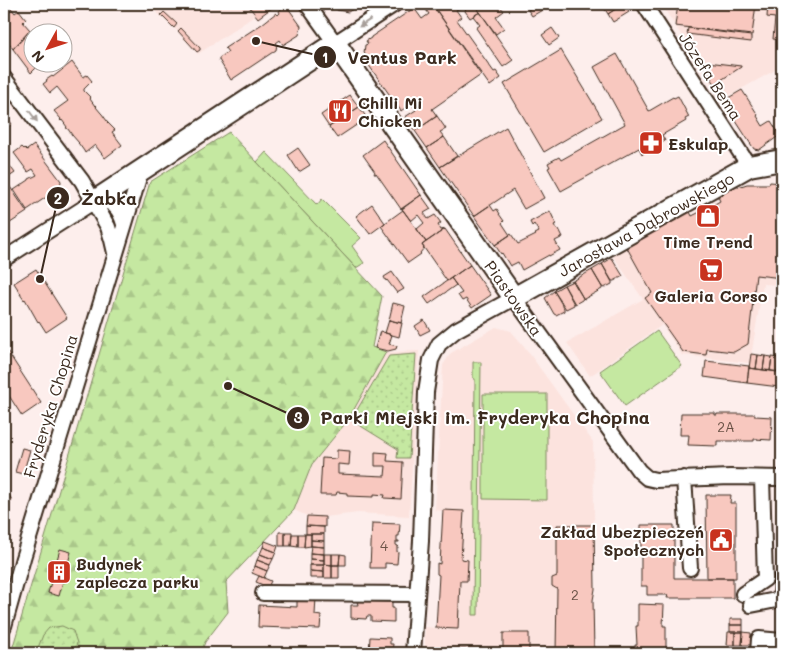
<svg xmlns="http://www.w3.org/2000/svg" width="786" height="657" font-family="Mali,sans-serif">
	<defs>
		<pattern id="forest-firs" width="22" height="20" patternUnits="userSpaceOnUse" patternTransform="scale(1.25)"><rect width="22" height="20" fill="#c5e8a1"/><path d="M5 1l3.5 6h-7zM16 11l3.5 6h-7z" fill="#aac78a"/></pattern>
		<pattern id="park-dots" width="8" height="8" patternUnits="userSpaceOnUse" patternTransform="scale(1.25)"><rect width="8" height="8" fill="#c5e8a1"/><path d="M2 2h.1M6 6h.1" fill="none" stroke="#aac78a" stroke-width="1.8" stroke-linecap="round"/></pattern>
	</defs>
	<rect width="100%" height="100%" fill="#fdeeec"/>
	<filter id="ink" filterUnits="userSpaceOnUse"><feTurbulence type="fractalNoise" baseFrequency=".02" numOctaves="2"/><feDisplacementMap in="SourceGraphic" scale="10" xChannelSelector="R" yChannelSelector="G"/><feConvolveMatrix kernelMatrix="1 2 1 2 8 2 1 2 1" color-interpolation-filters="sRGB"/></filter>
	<g filter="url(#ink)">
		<path fill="#fce3de" d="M140 4H277L258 18 256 15 198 54 175 29 154 10Z
			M661 4H782V78L777 69 723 99Z
			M782 183V285L763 284 750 363 682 355 662 325 590 376 567 343 643 299 611 253 689 210 693 216 720 201 717 195 729 189 747 184Z
			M496 327 511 331 524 346 593 442 595 576 593 600 594 653H448V649L425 650V627L436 628 439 575 437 574V563H440L443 511 435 510 443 365 451 353Z
			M419 351 409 516 358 513 325 517 307 516 294 510 312 464 348 420 386 352Z"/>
		<path fill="#c5e8a1" stroke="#808960" d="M266 152 317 205 322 199 361 238 352 246 364 263 356 268 257 162Z
			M657 331 682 366 625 406 600 371Z
			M473 362H481L478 615H473L475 379 473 378Z
			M483 394H547V500L483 499Z"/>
		<path fill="url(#forest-firs)" stroke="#808960" d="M229 132 382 296 372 347 386 352 348 420 312 464 294 510 226 582 228 612 205 642 201 653H11L150 182Z"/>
		<path fill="url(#park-dots)" stroke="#808960" d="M416 354 409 458H397L398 449 351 420 389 356Z
			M62 626 73 631 77 643 73 653H36L43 635 49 628Z"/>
		<path fill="#f8c8bf" stroke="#3b2a1e" d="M4 4H8L15 13 19 10 26 19 23 22 30 30 13 49 4 36Z
			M247 4H277L258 18Z
			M332 4H361L348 12 337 10Z
			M422 4H432L481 75 432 109 437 116 415 131 405 117 416 110 414 107 411 103 401 111 363 57 366 55 364 53 365 45 368 44 366 41 371 38V37L414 8 422 19 429 14Z
			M432 4H474L480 12 470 18 465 11 466 8 462 7 456 10 461 17 457 20 494 72 496 71 501 78 490 86Z
			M474 4H498L504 11 496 17 504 28 496 34Z
			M538 4H540L544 9 532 16 528 10Z
			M607 4H623L608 14 603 6Z
			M623 4 629 12 613 22 608 14Z
			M678 4H756L752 35 675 26Z
			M768 4H782V40L773 39 775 18 767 17Z
			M286 5 301 26 299 35 283 45 280 40 276 43 277 44 276 50 231 80 219 60V58L228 52 225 48 262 24 276 13 278 15 280 13 279 11Z
			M164 12 177 24 174 28 161 15Z
			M480 12 513 60 503 67 476 28 480 25 473 16Z
			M181 28 200 48V50L197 52 178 31Z
			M552 28 559 38 549 45 542 35Z
			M688 28 751 36V42L687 34Z
			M31 30 33 32 32 62H42L31 73 13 49Z
			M561 50 602 118 544 152 504 84Z
			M617 54 649 111 673 97 674 98 678 96 689 117 685 119 686 121 662 135 665 141 642 154 639 148 561 191 548 168 550 167 548 163 559 157 561 160 625 124 594 67Z
			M72 62 83 77 87 75 92 81 84 89V91L91 98 90 99 95 106 96 105 97 106 96 107 101 113 102 114 107 121 108 122H107L115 130 112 132 122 145 105 158 95 145 85 153 84 151 79 144 78 143H79L72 135 68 129 66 128 67 127 62 120 61 121 60 120 61 119 54 111 68 101 57 87 50 93 43 84 47 81 46 80 52 76 53 77Z
			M707 62 741 66V67L715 84 703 65Z
			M742 90 758 115 757 116 763 126 771 121 780 135 759 150 754 149 723 101Z
			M350 95 359 107 329 127 321 115Z
			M359 107 367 118 337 138 329 127Z
			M4 113 12 124 4 129Z
			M437 116 446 129 440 132 444 137 427 148 415 131Z
			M506 127 544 198 524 209 513 190 474 216 440 167Z
			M444 137 457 156 440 167 427 148Z
			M383 140 421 195 401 209 376 173V174H374L375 172 363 155Z
			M34 145 61 181 60 188 27 210 14 190 29 180V179L37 175 33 169 28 172 14 153 22 147 24 149 25 148 27 150Z
			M298 148 310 165 299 172 288 155Z
			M9 165 15 173 6 179 4 175V169Z
			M4 178 27 212 4 227V196L5 191H4Z
			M770 182 782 183V278L756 275 748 344 734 352 707 349 706 355 683 352 645 298 652 293 626 246 689 210 692 216 704 210 720 201 717 195 723 192 747 184H769Z
			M421 195 431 209 424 213 428 219 435 215 441 223 438 225 441 230 445 229 426 242 417 229 424 223 418 215 411 221 402 209Z
			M372 204 385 223 370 234 356 216Z
			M490 205 494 211 497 209 500 214H499L504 221 502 223 510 235 495 245 474 216Z
			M403 210 426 242 422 245 424 248 420 253 421 254 408 263 381 226Z
			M550 211 556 224 554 225 557 230 559 229 563 237 555 241 560 250 549 256V255L522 270 518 262 510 266 502 253 501 254 495 245 511 234 518 244 536 235 535 234 539 232 534 224 532 226 530 222Z
			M445 229 470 265 447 281 422 245Z
			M612 258 623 276 614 281H612L602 264Z
			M602 264 612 282V284L604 288 602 287 592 270Z
			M470 265 491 295 472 308 466 299 462 301 458 295 462 293 451 278Z
			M36 269 67 318 46 332 39 321 38 322 25 299 24 300 20 294H21L14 283Z
			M592 270 602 287V289L584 299 583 298 573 281Z
			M392 272 404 289 397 293 387 280 386 281 384 277Z
			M451 278 456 285 429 304 424 297Z
			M573 281 583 298 582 300 575 304 564 285Z
			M564 285 574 304V305L566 309 554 291Z
			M554 291 564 308V311L556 315 554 314 545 298Z
			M393 303 405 306 401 323 389 320Z
			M389 320 402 323 399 337 385 333Z
			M424 320 430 330 420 335 415 326Z
			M380 331 392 335 389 344 397 346 396 349 388 351 375 348Z
			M4 346 41 403 22 416 4 388Z
			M751 354 758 355 756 369 749 368Z
			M758 355 765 356 763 370 756 369Z
			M765 356 772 357 770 371 763 370Z
			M772 357 779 358 777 372 770 371Z
			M706 361 749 366 747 383 704 377Z
			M749 368 781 372 779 387 747 383Z
			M681 413H715V415H717V414H755V416L772 417 771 440 754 439V441H717V446L688 445 689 435H680Z
			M22 448 30 450 23 474 15 472Z
			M337 450 350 451 349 465 338 464V474L385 476 386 466H375V452L388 453 387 461 403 462 401 499 384 498 385 495 374 494V497L347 496V493L337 492 336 495H320L322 458 337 459Z
			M4 487 12 500 9 503 10 505 5 508 4 506Z
			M706 495H731L730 503H736V578H707Z
			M443 510 464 511 461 559 468 560 467 581H460L458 629 436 628 439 575 437 574V563L440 564Z
			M307 516 325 517V527L306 526Z
			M372 523 400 524 399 536H397V541H399V542H396V545L398 546 399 547H397V552H398L397 564 385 563V568H370Z
			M557 525H594L595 589 593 600 594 653H556L557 589 552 586V578L557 576Z
			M641 525H674V578H733V598H667L668 595H647V586H641Z
			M306 526 324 527V534H306Z
			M279 532H285V546H279Z
			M285 532H292L291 546H285Z
			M292 534H298V547L291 546Z
			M298 534H305L304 547H298Z
			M305 534H311V546L304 547Z
			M311 534H324V541L311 540Z
			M311 540 324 541V547L311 546Z
			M265 541 278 546 276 552 263 547Z
			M311 546 324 547V554L310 553Z
			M263 547 276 552 273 559 260 554Z
			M60 549 71 552 59 596 48 593Z
			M310 553 324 554V560L310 559Z
			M260 554 273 559 270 565 257 560Z
			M324 554H332V565L324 564Z
			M332 554H340L339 565H332Z
			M340 554 346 555V565H339Z
			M310 559 324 560V565H310Z
			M257 560 270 565 267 571 255 566Z
			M324 564 332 565V578H324Z
			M310 565H324V572L310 571Z
			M332 565H339V578H332Z
			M255 566 267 571 264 578 252 573Z
			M310 571 324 572V578H310Z
			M259 576 271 581 268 587 256 582Z
			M297 596 316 597 315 615 321 616 320 629 258 627 259 605 297 607Z
			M357 601 392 602V608H394V622L371 621V616H367L366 619 351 618V605H358Z
			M638 604 664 605 663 626H666V650H664V653H635V645H637L636 626H638Z
			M730 619H743V625H730Z
			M730 625H743V632H730Z
			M728 632H735V645H727Z
			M735 632H743L742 645H735Z
			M743 632 751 633V645H742Z
			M503 633H529V650H539V653H448V649L503 650Z
			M370 637 390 638V644H393L392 653H369Z"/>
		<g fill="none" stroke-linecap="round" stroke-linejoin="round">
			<defs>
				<path id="street" d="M307 4 335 43 395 4
					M644 4 749 166
					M4 78 82 181 108 227 112 240 115 253
					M96 200C113 201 119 207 124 224
					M4 259 93 202
					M684 478 690 568
					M263 593 417 594
					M743 594 765 579 762 478
					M751 605 781 599 782 578
					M4 626 23 558 141 171
					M413 653 421 541 426 392 431 360 439 344 456 330 514 298 639 471 647 478 656 480 730 477 782 478
					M758 653 759 639 782 641"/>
				<path id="secondary" d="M93 202 335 43 514 298 749 166 782 160"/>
			</defs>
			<use href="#street" stroke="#3b2a1e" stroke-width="18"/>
			<use href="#secondary" stroke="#3b2a1e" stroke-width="24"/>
			<use href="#street" stroke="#fff" stroke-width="14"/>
			<use href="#secondary" stroke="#fff" stroke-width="20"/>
		</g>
		<defs><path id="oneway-solid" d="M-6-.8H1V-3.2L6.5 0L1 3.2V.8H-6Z" transform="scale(1.25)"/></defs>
		<g fill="#a79f9a">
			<use href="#oneway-solid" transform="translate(365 23) rotate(147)"/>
			<use href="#oneway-solid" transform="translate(33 116) rotate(53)"/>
		</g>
	</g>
	<defs>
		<symbol id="restaurant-square" viewBox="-11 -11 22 22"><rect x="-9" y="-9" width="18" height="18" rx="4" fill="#c8321e" stroke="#fff"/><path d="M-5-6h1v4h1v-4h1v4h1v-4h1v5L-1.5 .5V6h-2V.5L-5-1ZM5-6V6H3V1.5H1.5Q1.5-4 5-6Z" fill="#fff"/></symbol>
		<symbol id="pharmacy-square" viewBox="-11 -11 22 22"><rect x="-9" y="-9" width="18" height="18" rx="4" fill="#c8321e" stroke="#fff"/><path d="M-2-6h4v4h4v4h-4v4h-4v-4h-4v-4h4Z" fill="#fff"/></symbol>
		<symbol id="shop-square" viewBox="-11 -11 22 22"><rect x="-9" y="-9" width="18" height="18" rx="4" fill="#c8321e" stroke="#fff"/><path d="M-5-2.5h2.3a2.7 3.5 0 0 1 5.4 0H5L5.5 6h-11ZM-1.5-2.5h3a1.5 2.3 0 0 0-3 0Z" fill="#fff"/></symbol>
		<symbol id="supermarket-square" viewBox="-11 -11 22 22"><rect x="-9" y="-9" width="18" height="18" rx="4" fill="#c8321e" stroke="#fff"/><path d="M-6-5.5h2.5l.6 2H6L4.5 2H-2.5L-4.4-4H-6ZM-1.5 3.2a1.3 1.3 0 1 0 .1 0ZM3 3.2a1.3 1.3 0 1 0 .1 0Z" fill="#fff"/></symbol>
		<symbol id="civic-square" viewBox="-11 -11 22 22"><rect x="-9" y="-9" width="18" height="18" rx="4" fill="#c8321e" stroke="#fff"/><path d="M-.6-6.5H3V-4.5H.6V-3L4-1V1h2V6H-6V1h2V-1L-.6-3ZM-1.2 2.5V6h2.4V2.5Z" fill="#fff"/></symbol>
		<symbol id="building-square" viewBox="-11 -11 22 22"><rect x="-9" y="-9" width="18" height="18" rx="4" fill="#c8321e" stroke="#fff"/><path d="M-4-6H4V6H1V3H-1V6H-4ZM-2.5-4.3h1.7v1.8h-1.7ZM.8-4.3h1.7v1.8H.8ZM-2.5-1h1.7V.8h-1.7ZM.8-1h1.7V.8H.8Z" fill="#fff"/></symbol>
	</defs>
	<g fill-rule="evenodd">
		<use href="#restaurant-square" x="326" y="97" width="28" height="28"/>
		<use href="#pharmacy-square" x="637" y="129" width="28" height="28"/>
		<use href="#shop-square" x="694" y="202" width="28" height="28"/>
		<use href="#supermarket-square" x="697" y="256" width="28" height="28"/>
		<use href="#civic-square" x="707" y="526" width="28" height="28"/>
		<use href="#building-square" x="45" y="558" width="28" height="28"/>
	</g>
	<g text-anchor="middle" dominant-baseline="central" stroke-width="4" stroke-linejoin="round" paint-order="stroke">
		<g font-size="14" fill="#6a5246">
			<text x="726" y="426">2A</text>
			<text x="384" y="545">4</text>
			<text x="575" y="594">2</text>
		</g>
		<g font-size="16" fill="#3b2a1e" stroke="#fff">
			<text transform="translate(711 76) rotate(57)">Józefa Bema</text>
			<text transform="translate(646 224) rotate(-29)">Jarosława Dąbrowskiego</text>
			<text transform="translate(514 298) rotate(55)">Piastowska</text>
			<text transform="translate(50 406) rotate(-73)">Fryderyka Chopina</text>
		</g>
		<g font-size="16" font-weight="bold" fill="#3b2a1e" stroke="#fff" text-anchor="start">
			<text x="358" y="102">Chilli Mi<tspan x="358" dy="18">Chicken</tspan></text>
			<text x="668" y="143">Eskulap</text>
			<text x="708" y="241" text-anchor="middle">Time Trend</text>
			<text x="711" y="295" text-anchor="middle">Galeria Corso</text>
			<text x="704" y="531" text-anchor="end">Zakład Ubezpieczeń<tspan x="704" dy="18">Społecznych</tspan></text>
			<text x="76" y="563">Budynek<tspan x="76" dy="18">zaplecza parku</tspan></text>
		</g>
	</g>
	<path fill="none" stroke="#3b2a1e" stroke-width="2" d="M256 41L325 57M40 279L58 198M228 386L298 418"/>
	<g fill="#3b2a1e" stroke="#fff" stroke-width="2">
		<circle cx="256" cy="41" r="5"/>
		<circle cx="40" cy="279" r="5"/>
		<circle cx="228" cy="386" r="5"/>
		<circle cx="325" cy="57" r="12"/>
		<circle cx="58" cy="198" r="12"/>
		<circle cx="298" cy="418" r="12"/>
	</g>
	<g font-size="15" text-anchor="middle" font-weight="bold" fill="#fff">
		<text x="325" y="63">1</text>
		<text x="58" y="204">2</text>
		<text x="298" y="423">3</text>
	</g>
	<g font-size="18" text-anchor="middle" font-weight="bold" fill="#3b2a1e" stroke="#fff" stroke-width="4" stroke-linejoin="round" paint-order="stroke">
		<text x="402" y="64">Ventus Park</text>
		<text x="109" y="205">Żabka</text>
		<text x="485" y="424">Parki Miejski im. Fryderyka Chopina</text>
	</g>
	<rect width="786" height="657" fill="none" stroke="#fff" stroke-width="20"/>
	<rect x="10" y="10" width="766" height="637" fill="none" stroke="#3b2a1e" stroke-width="2" filter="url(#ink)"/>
	<g transform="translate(48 48) rotate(230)"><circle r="24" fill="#ffffff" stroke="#b1aaa5"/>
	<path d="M0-4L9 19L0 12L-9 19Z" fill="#c8321e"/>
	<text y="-8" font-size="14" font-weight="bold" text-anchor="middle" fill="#3b2a1e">N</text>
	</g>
</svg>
